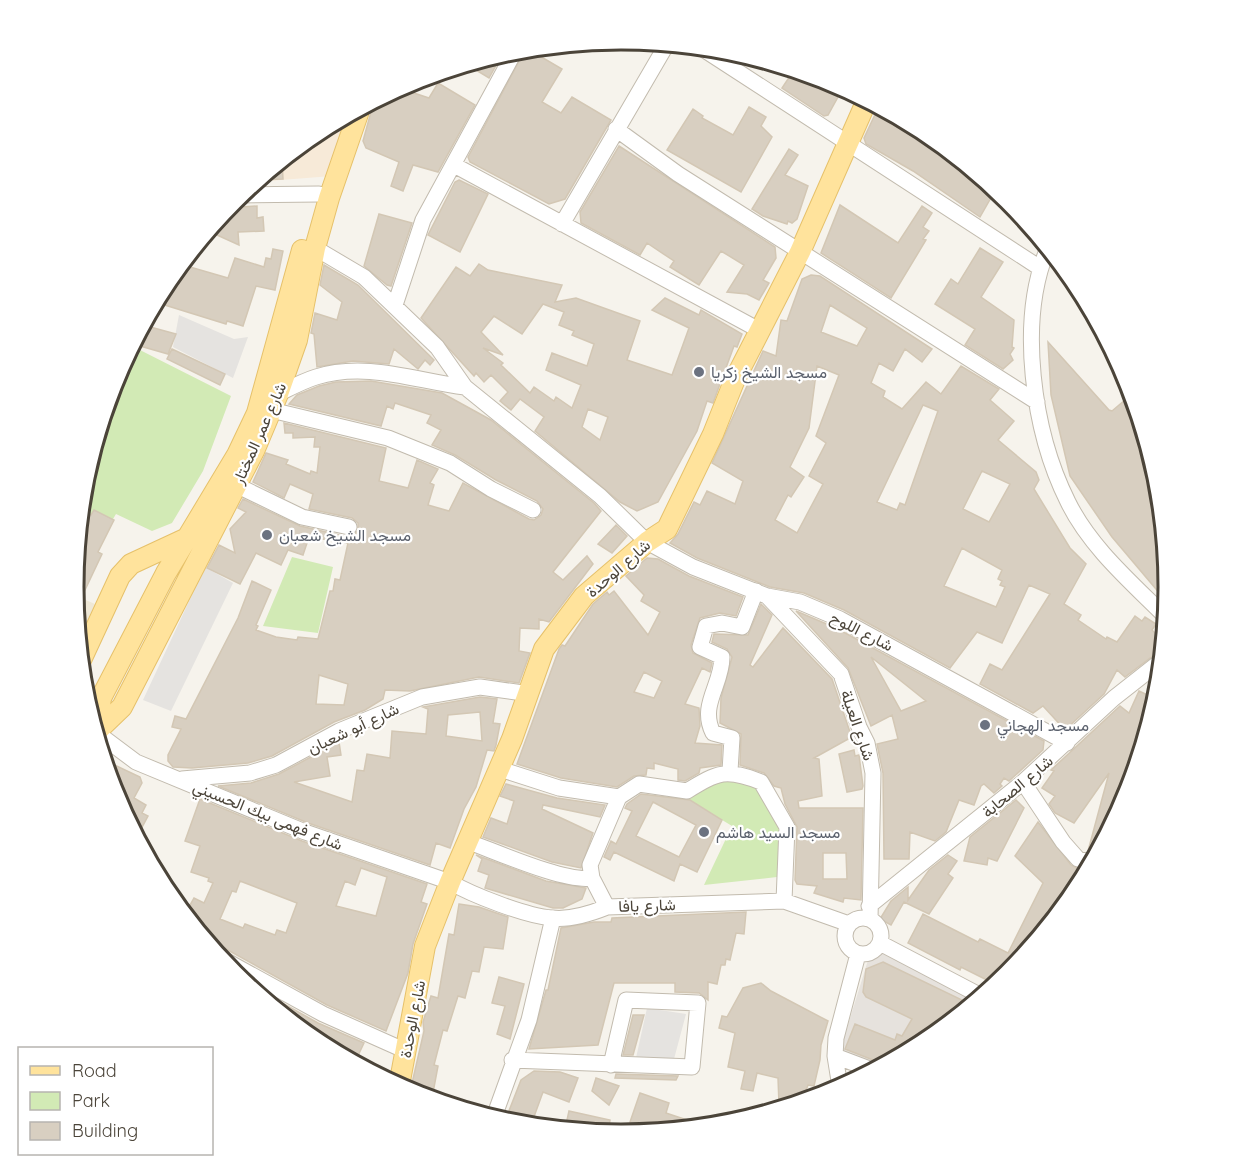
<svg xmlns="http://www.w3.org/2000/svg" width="1242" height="1173" font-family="Quicksand,Vazirmatn,sans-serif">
	<rect width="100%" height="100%" fill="#f6f3ec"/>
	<path fill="#f7ead8" d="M354 112 332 176 255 182 317 131Z"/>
	<path fill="#e6e2dd" d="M873 944 971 1000 969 1006 925 1042 876 1068 839 1054Z"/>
	<path fill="#efe8d6" d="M74 595 95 604 79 638Z"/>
	<path fill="#d2eab5" d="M132 346 231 396 203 471 172 523 152 531 116 514 98 544 79 534 84 479 115 377Z
		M292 557 333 567 318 633 263 626Z
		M720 780H741L763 791 783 830 777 877 704 885 732 826 686 798Z"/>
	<path fill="#e5e3e0" d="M179 315 234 339 248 337 233 378 173 347Z
		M205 567 233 583 171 711 143 700Z
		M647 1008 686 1014 674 1059 636 1058Z"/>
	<path fill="#d8cfc1" stroke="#d3c7b4" stroke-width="1.5" fill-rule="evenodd" d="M526 48 562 69 542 102 561 113 572 97 611 120 565 199 549 204 470 162 468 157Z
		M503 53 489 78 466 64 481 60Z
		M794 70 843 88 828 115 824 116 782 88Z
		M438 83 475 105 438 172 413 165 403 191 391 186 399 162 366 148 363 141 371 112V102L399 88 429 98Z
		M879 106 925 131 996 189 980 217 913 171 866 144 864 138Z
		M749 107 766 117 761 126 772 137 741 192 667 150 693 109 703 116 702 118 733 135Z
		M619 146 775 247 776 258 763 280 769 283 759 300 747 294 727 292 744 265 721 251 699 285 670 267 674 261 647 243 640 255 581 223 580 212Z
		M789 149 798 155 785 175 808 186 797 219 792 223 788 221 787 224 763 216 752 209Z
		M282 160 283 179 257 180Z
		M459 180 488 194 460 252 428 235 455 182Z
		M840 205 898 243 922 206 932 213 923 227 929 231 923 239 926 240 891 298 821 253Z
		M257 206V218L263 217 264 231 238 232 239 245 208 231 227 208Z
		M379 214 412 223 391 286 387 285 364 266Z
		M980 248 1003 262 981 297 1014 320 1012 347 1014 348 1010 354 1013 360 1003 369 965 345 975 329 935 304 951 279 958 284Z
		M273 249 283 251 275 290 256 286 243 326 227 321 226 324 155 302 166 282 180 264 228 278 235 258 264 267 266 258 271 259Z
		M479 264 488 270 562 285 555 302 576 298 640 321 627 360 672 375 689 328 652 310 665 298 699 315 701 310 742 334 737 347 734 346 713 403 707 401 697 431 658 502 637 511 620 502 535 431 544 417 520 399 511 410 500 401 508 392 491 375 484 382 476 373 474 376 421 318 456 267 470 276ZM543 304 564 312 559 325 574 331 572 335 594 344 587 366 552 353 546 370 581 385 572 408 556 397 554 401 534 387 530 393 501 365 503 363 483 348 503 355 481 332 494 316 522 334ZM588 409 608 417 600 440 582 427Z
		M324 265 358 285 434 360 430 365 425 360 418 369 394 349 389 364 353 361 317 367 314 334 311 333 315 313 337 320 342 302 320 285Z
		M811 275 820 276 932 349 922 362 905 349 893 371 879 363 871 383 885 391 883 397 902 409 926 382 941 394 961 366 999 389 990 400 1014 421 998 440 1036 472 1039 480 1034 489 1070 548 1086 564 1064 604 1081 615 1078 620 1106 639 1107 637 1117 642 1135 616 1142 621 1145 617 1156 624 1152 630 1163 641 1162 649 1125 677 1117 670 1104 694 1065 730 1043 706 1033 713 980 684 990 664 1002 670 1050 594 1029 585 1002 643 977 632 950 668 844 610 804 593 770 587 697 558 670 543 678 534 694 502 700 505 707 491 735 504 743 481 712 463 763 351 776 356 781 320 787 321 802 279ZM830 305 867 328 857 346 821 332ZM817 366 839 375 816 436 826 443 809 476 823 484 797 533 775 520 788 495 791 497 804 477 790 467 809 428ZM923 405 938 411 905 505 900 503 897 510 877 502ZM982 471 1010 484 989 522 963 509ZM962 548 1002 570 998 579 1002 581 1000 585 1005 587 996 607 944 586Z
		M143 325 176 334 168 354 133 344Z
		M1048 342 1109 410 1112 411 1132 394 1158 480 1168 587 1167 602 1112 537 1070 476 1051 395Z
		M172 349 225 374 220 385 167 359Z
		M371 381 442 393 491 420 594 503 601 511 553 572 563 580 587 556 593 564 549 622 539 619V629L520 628 519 651 530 653 519 683 479 677 410 691 385 690 383 699 365 710 334 722 272 756 248 763 192 768 173 767 168 761V755L181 729 172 727 175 716 186 719 238 618 252 581 271 590 256 625 258 626 256 630 276 637 297 640 298 637 318 639 330 591H333L335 579 340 580 348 543 309 537 303 555 288 550 281 565 256 553 240 584 207 568 219 545 235 553 230 529 246 512 238 508 243 499 300 526 348 537 353 536 358 530V523L352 518 309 509 313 494 290 484 284 498 253 482 266 453 288 460 286 464 310 474 311 471 317 473 320 447H314L315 437 293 438V433H285L284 423 386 448 379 481 408 488 417 460 438 469 430 483 434 485 428 505 449 511 463 483 529 519 534 520 541 515 543 509 537 501 496 480 455 455 432 445 441 430 427 423 431 415 395 403 393 409 387 406 381 426 289 404 297 395 319 386 336 382ZM319 675 348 684 344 705 316 704Z
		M94 510 114 520 98 552 102 554 76 609 74 586 81 511 91 515Z
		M616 525 627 536 612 553 598 544Z
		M647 558 658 559 689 576 743 597 736 616 720 613 700 618 691 645 693 653 712 663 710 672 702 668 685 704 699 708 700 726 695 743 722 745 721 765 700 768 699 773 685 781 678 780V769L654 763V769L647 768 646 775 634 776 617 787 561 778 517 764 559 649 562 645 565 646 593 604 607 592 609 595 614 591 648 635 660 612 641 601 644 595 626 576ZM644 672 662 681 654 698 634 692Z
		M761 604 772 615 750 665 753 667 783 628 832 679 850 732V738L814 758 819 759 822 796 798 801 799 808H863L861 900 844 898 843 902 814 893 817 886 797 884 795 880 797 827 785 804 781 788 774 786 764 773 740 765 741 734 720 723 721 698 732 657 727 649 712 642 714 634 748 635ZM823 853H846L847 879H823Z
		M796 611 836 628 1044 741 1043 750 1009 781 1004 778 1000 784 1002 786 994 793 984 784 981 786 974 805 959 800 946 832 935 841 910 832 909 859H884L883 773 877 744 898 739 892 715 871 726 848 668ZM871 657 926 701 901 711Z
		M1139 691 1156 699 1127 796 1096 854 1088 851 1109 773 1074 823 1055 813 1049 804 1055 796 1042 788 1054 771 1051 770 1120 706 1129 713Z
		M480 697 497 699 493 723 500 724 496 745 494 751 487 750 476 787 464 809 450 848 436 843 430 865 308 823 218 786 251 783 279 774 339 742 341 755 327 757 330 776 294 782 352 802 357 770 364 771 367 754 390 758 392 731 426 734 428 709 423 707ZM480 712 482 741 446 736 448 715Z
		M854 750 855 756 859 755 863 786 862 789 847 792 839 754Z
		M104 760 140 777 142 783 134 798 146 805 142 813 148 816 140 831H134L115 796Z
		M506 784 557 798 605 805 600 817 543 805 542 809 593 833 581 868 552 862 483 837 491 818 507 824 514 801 500 796Z
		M641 794 690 800 722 820 697 872 680 864 674 881 614 852 610 860 604 857 611 841 616 844 632 811 625 808 627 804ZM653 802 696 825 679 857 636 836Z
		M200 799 302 841 427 884 421 902 427 904 413 944 408 973 386 1031 327 1005 226 949 215 951 173 900 190 905 194 898 204 903 213 883 208 881 209 878 191 872 200 846 185 841ZM361 868 387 877 376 916 336 906 345 881 355 885ZM240 881 297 903 286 933 277 930 275 935 245 924 243 928 220 919 232 891 236 892Z
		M1016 800 1024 808 997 861 988 858 987 865 964 861 970 837Z
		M1038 822 1071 865 1086 873 1076 891 1008 974 995 984 961 967 960 970 908 943 923 914 978 942 980 939 1008 953 1043 883 1015 856Z
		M476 855 546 881 586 888 582 899 563 908H553L485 888 489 875 478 871 482 859Z
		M948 855 957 861 948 874 953 878 929 914 904 902 891 925 880 919 891 901 908 887V900L929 870Z
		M459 904 479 907 508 917 503 949 484 947 479 972 472 971 465 998 458 996 447 1031 443 1030 434 1065 438 1066 432 1098 410 1092 424 1031 423 1022 431 996 438 998 449 934 454 935Z
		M746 912 744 934 736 933 730 960 726 959 725 965H721L717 984 708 982V1000L699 993 675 992V983H614L598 1045 529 1049 546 990H548L561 928 594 922H611L612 918Z
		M883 962 962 1000 953 1019 925 1042 883 1064 845 1049 855 1024 895 1040 897 1034 902 1036 912 1019 866 997 863 992 866 969Z
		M499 977 524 984 510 1039 497 1034 505 1006 492 1003Z
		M243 981 318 1023 364 1043 355 1062 317 1042Z
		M761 983 771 991 828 1021 821 1045 820 1060 814 1086 808 1085 805 1093 802 1092 801 1101 792 1100V1104H779L778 1078 757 1073 753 1091 741 1089 745 1071 728 1067 735 1033 719 1028 722 1016 727 1017 743 988Z
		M633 1015H644L633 1055H623Z
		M534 1071 560 1072 578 1078 569 1102 543 1092 531 1125 505 1121 521 1080Z
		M616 1074 678 1076 676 1080 615 1078Z
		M596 1078 619 1086 609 1105 592 1091Z
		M640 1093 669 1103 666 1113 705 1126 675 1129 663 1125 662 1130 651 1131 634 1126 630 1122Z
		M569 1111 610 1120 608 1133 565 1129Z"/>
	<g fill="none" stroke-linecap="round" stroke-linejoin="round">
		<defs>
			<path id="minor" d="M700 47 1040 268
				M616 129 678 174 1037 402
				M454 165 759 330
				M239 195 319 194
				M562 224 667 44
				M315 248 364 277 437 347 465 387 600 496 647 542 693 567 767 596 800 602 840 619 1067 743
				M1048 248C1017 321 1033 432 1068 502 1090 547 1131 582 1166 617
				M395 305 423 220 516 49
				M278 394C290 388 303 381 316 377 366 361 416 381 465 387
				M271 410 388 438 450 463 491 489 533 510
				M236 485 302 517 349 527
				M767 596 841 674 859 727 867 743 873 773 870 919
				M96 732 136 762 305 832 450 882C472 895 526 916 552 918 569 920 592 913 607 907L784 901 849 924
				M500 769 559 788 619 797 639 784 687 791C718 772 726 768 761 782L787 827 784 901
				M730 771 732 738 713 733C699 705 722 685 722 657L700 647 706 626 722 623 742 627 756 591
				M182 779 250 773 276 765 339 731 422 697 480 687 530 694
				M1023 782 1063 842 1078 859 1091 862
				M469 842C497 852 566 883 592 878
				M869 906 1023 782 1114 698 1161 661
				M607 907 592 878 590 865 619 797
				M845 936a18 18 0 1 1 36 0a18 18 0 1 1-36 0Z
				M880 943 981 996
				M221 958 323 1014 406 1051
				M835 1056 872 1070
				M512 1060 692 1067 698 1003 626 1000 611 1065
				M840 1087 835 1056 836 1038 858 954
				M494 1117 529 1020 553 918"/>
			<path id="major" d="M81 660 120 576 131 564 187 538
				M96 732 122 707 254 451 278 394 297 340 315 248 329 198 360 108
				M96 732 101 698 166 573 237 455 257 413 302 250
				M399 1086 425 946 450 882 512 739 544 649 584 596 647 542 667 529 713 434 735 379 800 252 867 100"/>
		</defs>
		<use href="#minor" stroke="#c2bbae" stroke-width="17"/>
		<use href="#major" stroke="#e6c16a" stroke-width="22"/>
		<use href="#minor" stroke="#fff" stroke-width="15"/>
		<use href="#major" stroke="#ffe39c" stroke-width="20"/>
	</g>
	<g fill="#6b7280" stroke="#fff" stroke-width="2">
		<circle cx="699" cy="372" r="6"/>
		<circle cx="267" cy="535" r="6"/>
		<circle cx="985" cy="725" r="6"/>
		<circle cx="704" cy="832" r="6"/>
	</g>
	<g text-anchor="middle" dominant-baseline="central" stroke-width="4.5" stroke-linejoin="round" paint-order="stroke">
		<g font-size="16" fill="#5b616d" stroke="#fff" text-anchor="start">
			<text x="711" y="372">مسجد الشيخ زكريا</text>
			<text x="279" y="535">مسجد الشيخ شعبان</text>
			<text x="997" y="725">مسجد الهجاني</text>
			<text x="716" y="832">مسجد السيد هاشم</text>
		</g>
		<g font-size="16" fill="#4b4439" stroke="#fff">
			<text transform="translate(259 433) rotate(-66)">شارع عمر المختار</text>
			<text transform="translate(618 568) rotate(-41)">شارع الوحدة</text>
			<text transform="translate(862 631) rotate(27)">شارع اللوح</text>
			<text transform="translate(858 725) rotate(71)">شارع العيلة</text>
			<text transform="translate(353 728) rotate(-25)">شارع أبو شعبان</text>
			<text transform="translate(1017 786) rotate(-40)">شارع الصحابة</text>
			<text transform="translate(268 815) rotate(22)">شارع فهمى بيك الحسيني</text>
			<text transform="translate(647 905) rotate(-2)">شارع يافا</text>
			<text transform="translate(412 1019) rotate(-79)">شارع الوحدة</text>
		</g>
	</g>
	<path d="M0 0H1242V1173H0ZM84 587a537 537 0 1 1 1074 0a537 537 0 1 1-1074 0Z" fill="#fff" fill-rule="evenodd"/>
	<path fill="none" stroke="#4b4439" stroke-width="3" d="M84 587a537 537 0 1 1 1074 0a537 537 0 1 1-1074 0Z"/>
	<rect x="18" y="1047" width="195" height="108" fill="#ffffff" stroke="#b7b4b0" stroke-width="1.5"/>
	<rect x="30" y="1066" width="30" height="9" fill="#ffe39c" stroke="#b7b4b0" stroke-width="1.5"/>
	<text x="72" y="1077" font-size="18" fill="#4b4439">Road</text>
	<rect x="30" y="1092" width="30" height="18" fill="#d2eab5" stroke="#b7b4b0" stroke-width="1.5"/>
	<text x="72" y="1107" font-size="18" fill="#4b4439">Park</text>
	<rect x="30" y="1122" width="30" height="18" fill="#d8cfc1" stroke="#b7b4b0" stroke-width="1.5"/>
	<text x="72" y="1137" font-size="18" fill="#4b4439">Building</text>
</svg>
